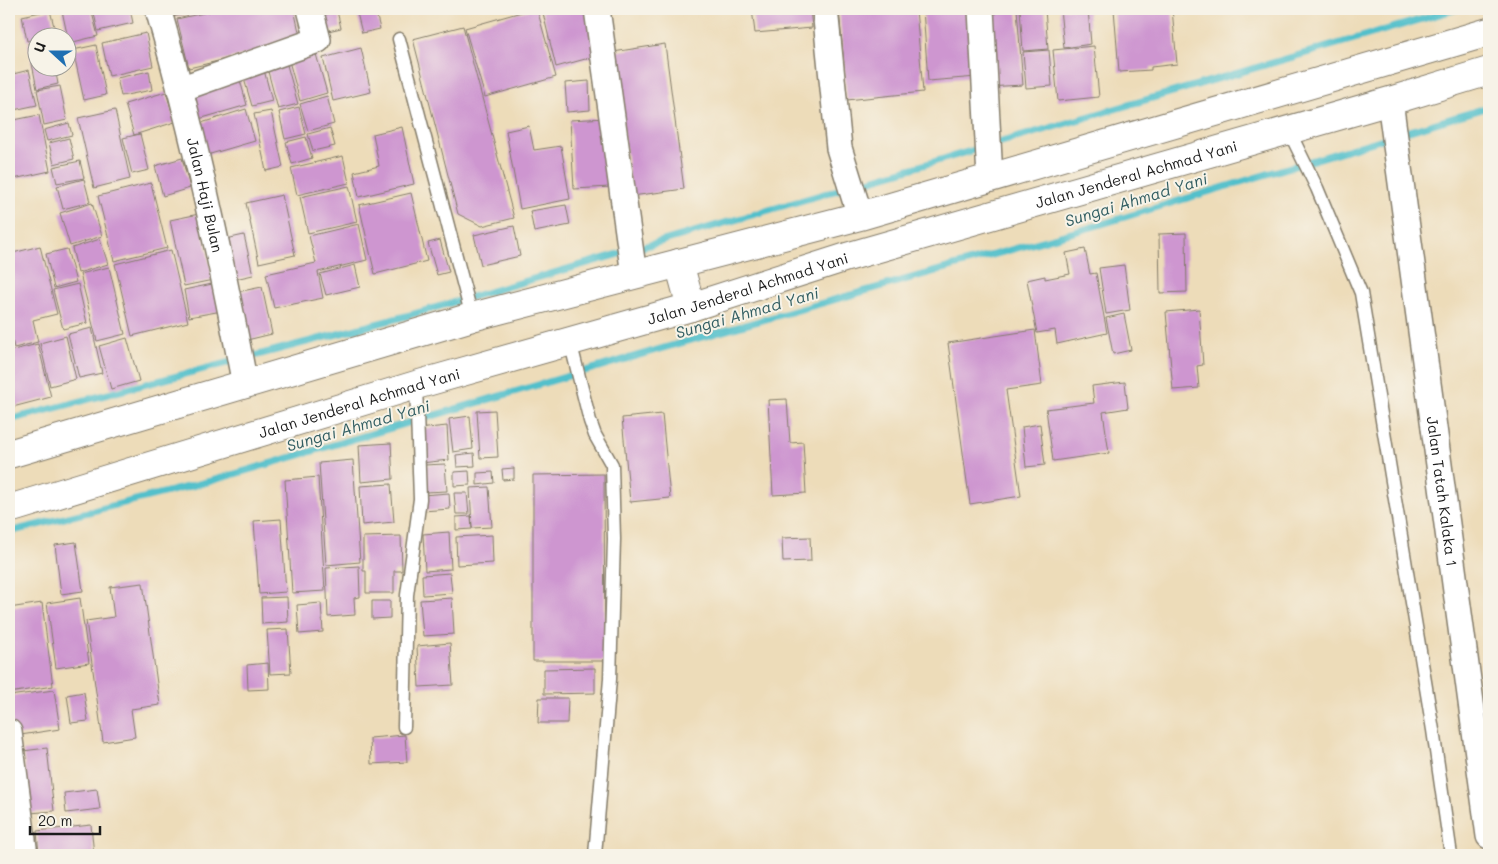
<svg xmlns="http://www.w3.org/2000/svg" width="1498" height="864" font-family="Mali,sans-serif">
	<rect width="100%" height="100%" fill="#f7f3e8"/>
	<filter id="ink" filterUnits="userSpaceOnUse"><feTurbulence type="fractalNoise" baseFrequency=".02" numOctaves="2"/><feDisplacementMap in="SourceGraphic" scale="10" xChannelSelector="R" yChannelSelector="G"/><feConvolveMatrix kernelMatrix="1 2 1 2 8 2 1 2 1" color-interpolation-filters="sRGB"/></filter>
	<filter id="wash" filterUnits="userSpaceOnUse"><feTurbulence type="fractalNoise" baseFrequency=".0096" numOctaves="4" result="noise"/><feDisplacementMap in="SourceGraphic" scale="20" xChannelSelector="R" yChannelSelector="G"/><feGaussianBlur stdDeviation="1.12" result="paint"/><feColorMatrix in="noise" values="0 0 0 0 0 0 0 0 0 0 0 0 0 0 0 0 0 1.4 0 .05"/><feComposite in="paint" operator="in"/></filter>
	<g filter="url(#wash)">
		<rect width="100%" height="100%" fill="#eddcb9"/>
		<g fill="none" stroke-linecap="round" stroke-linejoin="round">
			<path stroke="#53c0cb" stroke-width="7" d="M9 420 410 315 1457 9
				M9 532 211 481 660 349 1092 227 1489 107"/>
		</g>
		<g id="blocks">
			<path fill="#ce96d0" d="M73 9H91L98 36 69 43 62 11Z
				M93 9H130L133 23 98 31Z
				M170 9H197V12L172 17Z
				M221 9H294L301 41 189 68 177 19Z
				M356 9H375L380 29 362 33Z
				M532 9H537L556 77 485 97 465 28Z
				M542 9H589L600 55 556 67Z
				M752 9H810L812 28 755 33Z
				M839 9H916L923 92 847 100Z
				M923 9H972L977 77 928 81Z
				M985 9H1017L1023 85 987 87Z
				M1020 9H1045L1048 49 1023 51Z
				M1060 9H1088L1091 44 1064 48Z
				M1114 9H1172L1177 64 1151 67V70L1119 72Z
				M50 10 56 35 38 38V39L27 41 22 16Z
				M337 11 341 28 324 32 321 16Z
				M463 26 514 218 482 226 458 214 413 39Z
				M146 33 153 66 109 76 102 43Z
				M38 41V68H55L58 84 37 89 28 43Z
				M665 44 684 189 632 196 613 52Z
				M96 45 106 95 84 100 73 50Z
				M1094 46 1099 97 1058 101 1053 50Z
				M361 48 371 92 333 101 323 58Z
				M1049 50 1052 86 1026 88 1023 52Z
				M316 54 327 93 300 101 289 61Z
				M285 58 298 104 278 109 266 64Z
				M263 66 272 101 252 106 242 72Z
				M29 70 37 105 9 111V75Z
				M149 71 152 90 121 96 117 78Z
				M238 73 247 105 199 119 190 88Z
				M589 81 590 110 567 112 565 83Z
				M60 86 67 120 44 125 37 90Z
				M166 92 175 122 134 135 125 104Z
				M327 96 334 124 308 131 300 104Z
				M299 107 306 134 285 139 279 112Z
				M246 109 255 141 207 155 198 124Z
				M115 110 130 179 94 188 78 118Z
				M271 111 283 167 266 171 254 114Z
				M39 115 50 171 9 180V121Z
				M606 118 610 187 574 189 570 120Z
				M69 123 72 135 47 141 44 130Z
				M529 126 534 150 561 146 570 199 520 209 506 131Z
				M402 127 414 184 359 197 354 172 379 166 373 134Z
				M330 128 335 146 313 151 308 134Z
				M140 134 149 170 132 174 123 138Z
				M306 137 312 158 292 164 286 142Z
				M69 138 74 159 54 164 49 143Z
				M343 156 349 183 297 195 291 168Z
				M182 158 190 188 163 196 155 166Z
				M80 161 84 178 57 183 53 167Z
				M84 179 90 202 63 209 57 186Z
				M151 183 167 248 114 261 98 196Z
				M349 186 357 222 308 233 300 197Z
				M411 193 427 261 375 274 359 205Z
				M282 195 295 255 259 263 246 203Z
				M92 203 102 236 70 246 60 213Z
				M566 205 570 225 534 232 530 211Z
				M199 214 213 280 184 286 170 220Z
				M359 224 367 260 318 272 323 298 274 308 266 274 316 263 309 236Z
				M514 226 520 256 481 265 474 235Z
				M1186 233 1187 292 1160 293 1159 234Z
				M244 235 253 275 235 279 226 239Z
				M100 239 108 264 78 273 72 248Z
				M440 240 449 272 437 275 428 243Z
				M40 246 57 314 33 320 38 342 14 348 9 326V254Z
				M67 249 76 282 54 288 46 254Z
				M1085 249 1090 274 1096 273 1107 333 1057 344 1055 330 1037 333 1027 280 1045 276V279L1070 274 1066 253Z
				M171 250 188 322 132 336 115 264Z
				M355 265 360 287 326 295 320 274Z
				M1124 265 1130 310 1106 314 1099 268Z
				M109 267 125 334 97 341 80 274Z
				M217 283 222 311 189 317 184 290Z
				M78 284 87 323 63 329 53 290Z
				M262 287 272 334 247 340 237 292Z
				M1199 309 1203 365 1197 366 1199 388 1173 390 1166 312Z
				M1124 314 1131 350 1113 354 1106 318Z
				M92 328 102 373 79 378 68 334Z
				M1035 330 1042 385 1006 390 1021 496 970 504 948 343Z
				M66 336 76 379 50 386 40 343Z
				M127 338 139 381 111 389 99 346Z
				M38 344 51 397 9 408V351Z
				M1125 382 1128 408 1103 412 1109 453 1053 461 1046 409 1094 403 1092 386Z
				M787 399 790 443 803 442 806 493 773 495 768 400Z
				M495 410 498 457 480 458 477 411Z
				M662 414 670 498 630 502 622 418Z
				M470 416 473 449 453 452 449 419Z
				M1040 424 1045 465 1026 467 1022 427Z
				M447 426 449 460 421 463 418 429Z
				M391 443 393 479 361 482 359 445Z
				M474 453 475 466 457 467 456 455Z
				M353 460 360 562 326 565 319 463Z
				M445 464 447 491 426 492 424 465Z
				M514 468V479L503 480 502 469Z
				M469 471 470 485 454 486V472Z
				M493 472 494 483 477 485V473Z
				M604 474 605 661H533V475Z
				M318 477 325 591 292 593 285 480Z
				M391 484 394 522 362 525 360 486Z
				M489 487 492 527 472 528 470 488Z
				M449 493 450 509 423 511 422 495Z
				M454 493H467L469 514H456Z
				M471 516 472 529 456 530V517Z
				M281 519 286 592 259 594 254 521Z
				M449 532 451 569 425 571 423 534Z
				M492 535 493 563 457 565 456 537Z
				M401 536 402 571H394V593H366V571H363V537Z
				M810 537 811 561 783 562 782 538Z
				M76 542 83 591 61 594 55 545Z
				M359 566 360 597 354 598 355 615 328 617 326 568Z
				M450 573 452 593 423 595 422 575Z
				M143 583 160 705 131 709 135 737 103 742 86 621 114 617 110 587Z
				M287 597 288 622 262 624 261 598Z
				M80 598 89 663 56 668 47 603Z
				M452 598 454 634 423 636 420 600Z
				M372 601H390V618L372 619Z
				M42 603 53 686 9 693V608Z
				M321 603 323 632 299 634 297 605Z
				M288 629 291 673 270 674 267 630Z
				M450 643 453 685 419 687 417 646Z
				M268 663 269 689 248 690 247 665Z
				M595 668V693L544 694V669Z
				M54 690 60 729 14 736 9 696Z
				M84 692 88 721 71 723 67 695Z
				M539 698H568L567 723H538Z
				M405 735 407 762 371 764 370 738Z
				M47 748 54 811 30 813 23 751Z
				M97 789 100 809 66 813 64 793Z
				M91 825 94 855H39L37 831Z"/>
		</g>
	</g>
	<g filter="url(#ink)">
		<use href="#blocks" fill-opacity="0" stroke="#847c6a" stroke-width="1"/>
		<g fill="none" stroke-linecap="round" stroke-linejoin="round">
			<defs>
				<path id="lane" d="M399 39 472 317
					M1289 131 1317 188 1361 293 1433 730 1451 855
					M570 341 590 421 595 435 612 465 614 539 610 679 595 855
					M404 727 407 595 420 499 416 385"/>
				<g id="street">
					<path id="s1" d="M158 9C194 133 221 258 245 385"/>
					<path d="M597 9 634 275"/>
					<path d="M825 9 839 148 860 216"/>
					<path d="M981 9 990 178"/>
					<path d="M180 89 318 40 310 9"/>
					<path id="s2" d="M1390 101 1489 836"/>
					<path d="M9 732 25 855"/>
				</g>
				<g id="highway">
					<path d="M679 263 691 307"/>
					<path d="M9 454 472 317 860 216 1489 32"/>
					<path id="s3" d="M9 509 416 385 691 307 847 257 1390 101 1489 71"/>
				</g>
			</defs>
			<use href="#lane" stroke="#847c6a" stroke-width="15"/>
			<use href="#street" stroke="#847c6a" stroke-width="28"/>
			<use href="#highway" stroke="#847c6a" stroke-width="30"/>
			<use href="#lane" stroke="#fff" stroke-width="12"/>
			<use href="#street" stroke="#fff" stroke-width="25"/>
			<use href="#highway" stroke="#fff" stroke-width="28"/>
		</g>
	</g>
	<g text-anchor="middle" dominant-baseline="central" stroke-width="4" stroke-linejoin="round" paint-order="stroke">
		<g font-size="15" fill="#1c1c1c" stroke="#f7f3e8">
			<text stroke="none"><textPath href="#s3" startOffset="1176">Jalan Jenderal Achmad Yani</textPath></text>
			<text stroke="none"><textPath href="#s1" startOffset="192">Jalan Haji Bulan</textPath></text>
			<text stroke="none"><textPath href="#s3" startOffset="771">Jalan Jenderal Achmad Yani</textPath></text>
			<text stroke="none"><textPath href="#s3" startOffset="366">Jalan Jenderal Achmad Yani</textPath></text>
			<text stroke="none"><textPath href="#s2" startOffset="394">Jalan Tatah Kalaka 1</textPath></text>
		</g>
		<g font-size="16" font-style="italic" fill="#325e62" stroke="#f7f3e8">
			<text transform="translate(1136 199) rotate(-17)">Sungai Ahmad Yani</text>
			<text transform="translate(747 312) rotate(-16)">Sungai Ahmad Yani</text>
			<text transform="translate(358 425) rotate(-16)">Sungai Ahmad Yani</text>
		</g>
	</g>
	<rect width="1498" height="864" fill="none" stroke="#f7f3e8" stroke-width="30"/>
	<g transform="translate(52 52) rotate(291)"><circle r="24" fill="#f7f3e8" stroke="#9f9d96"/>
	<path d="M0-4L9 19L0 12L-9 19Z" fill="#1f6fb2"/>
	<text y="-8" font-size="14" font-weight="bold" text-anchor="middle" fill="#1c1c1c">U</text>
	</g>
	<path d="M30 826v8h70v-8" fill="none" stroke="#1c1c1c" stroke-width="2.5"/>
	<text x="38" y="826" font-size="15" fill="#1c1c1c" stroke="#f7f3e8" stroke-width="4" paint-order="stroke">20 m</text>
</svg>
